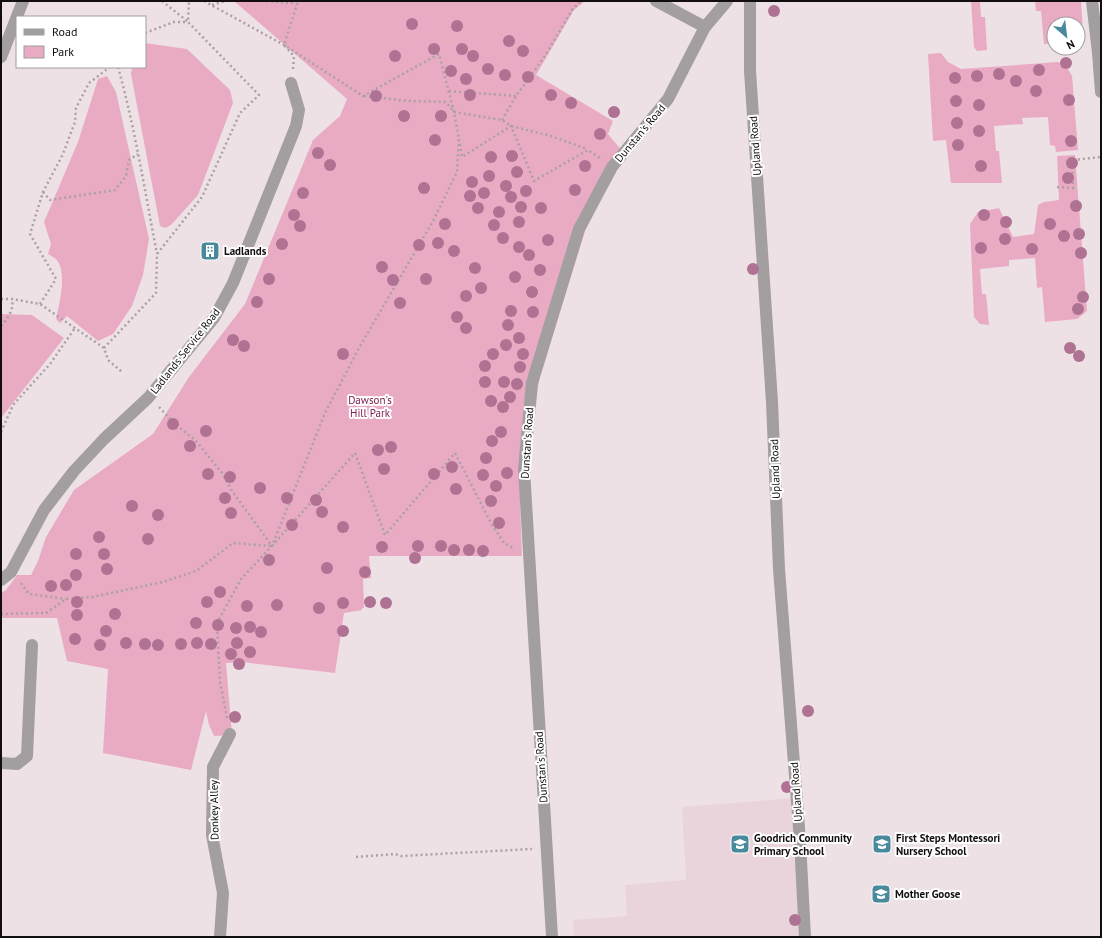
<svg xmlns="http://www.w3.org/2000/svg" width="1102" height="938" font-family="'PT Sans',sans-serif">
	<rect width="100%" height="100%" fill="#eee1e6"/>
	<path fill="#e9d4db" d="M794 798 802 937H574L573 920 627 916 625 885 686 880 682 807Z"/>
	<path fill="#e9aac3" d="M234 1H585L574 10 536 75 613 121 608 134 623 152 585 231 539 380 520 505 522 556H369L371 578 363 579 364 608H362V610L344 613 335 673 242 662 226 663 232 735 214 736 209 725 206 711 191 770 103 753 108 669 67 661 57 618H1V593L6 590 17 575H31L38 561 46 537 74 490 153 434 189 377 245 304 313 140 340 116 347 99Z
		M971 1H980L981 17H985L987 50 977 51 974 47Z
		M1035 1H1081L1083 33 1079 40 1078 41V24H1054V43L1044 44 1041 11H1036Z
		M145 43 187 49 230 90 233 103 198 195 171 225 165 228 160 226 131 74 132 67H145Z
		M941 53 948 62 961 69 1058 62 1067 67 1072 76 1078 150 1056 152 1055 146 1050 145 1048 117 1022 118 1023 124 994 126 996 151H999L1002 183H951L946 140 933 141 928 54Z
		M107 76 116 92 149 239 143 275 132 306 113 334 98 341 67 316 60 323 56 319C59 304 68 272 56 259 53 257 50 255 48 254L51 244 44 222 78 142 98 79Z
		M1075 155 1087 311 1077 319 1045 322 1042 287 1037 288 1035 258 1009 260V266L980 269 982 294H986L989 325 980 324 974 317 970 224 978 212 999 208 1013 237 1034 234 1038 205 1044 202 1059 200 1057 156Z
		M1 314 32 315 64 338 1 418Z"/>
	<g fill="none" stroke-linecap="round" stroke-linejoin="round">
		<path stroke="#aba0a4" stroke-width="2.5" stroke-dasharray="2 3" stroke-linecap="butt" d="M162 1 187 21
			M204 1 284 45 363 96 439 54 454 112 459 139
			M266 1 291 3 295 1
			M212 5 225 1
			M145 33 174 22H188
			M118 67C135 128 145 192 157 254
			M293 69 294 56 284 45 298 1
			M449 91 516 96
			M364 96 408 101 446 102 454 112 502 120 511 126 551 136 587 149
			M502 120 516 96 545 56 572 10 581 1
			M460 144 462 157 511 126 534 181 588 150 600 158
			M1057 187 1073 188 1072 160 1101 157
			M43 192 50 200 115 190 126 176 129 160 138 154
			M1 299H12L40 304 104 348 108 360 122 372
			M40 304 56 279 30 234 43 192 63 154 75 122 76 108 89 83 110 67
			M1 326C8 318 14 310 12 299
			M104 348 156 293 157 254 202 197 240 113 259 95 188 22 189 1
			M159 407 174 423 196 441 222 473 232 491 272 546 355 453 385 535 455 453 491 523 504 543 513 548
			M1 432 13 405 50 364 75 328
			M21 583 29 594 66 599
			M1 614 46 613 66 599 92 597 163 582 196 571 233 543 271 546
			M227 718 220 682 217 623 241 579 272 546 325 413 359 348 433 221 457 172 459 137
			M356 857 395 854 401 856 532 849"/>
		<path stroke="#a39ea0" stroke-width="12" d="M1 580 11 572 44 510 74 471 104 439 148 398 214 318 233 283 296 126 299 110 291 83
			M1 763 17 764 27 756 32 645"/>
		<path stroke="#a39ea0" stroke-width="12" d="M656 1 705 27
			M750 1V71L772 402 779 569 800 841 805 937
			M1092 1 1098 53 1101 92
			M1 57 23 1
			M220 937 223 893 212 835 213 767 230 734
			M552 937 524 469 532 383 579 229 612 167 668 99 705 27 727 1"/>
	</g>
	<g fill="#af7292">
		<circle cx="774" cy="11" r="6"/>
		<circle cx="412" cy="24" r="6"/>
		<circle cx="457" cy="26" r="6"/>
		<circle cx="509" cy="41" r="6"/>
		<circle cx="434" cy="49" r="6"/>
		<circle cx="462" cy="49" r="6"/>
		<circle cx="523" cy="51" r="6"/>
		<circle cx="395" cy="56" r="6"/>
		<circle cx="473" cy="56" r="6"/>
		<circle cx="1066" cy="63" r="6"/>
		<circle cx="488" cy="69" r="6"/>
		<circle cx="1039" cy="70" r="6"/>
		<circle cx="451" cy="71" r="6"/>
		<circle cx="999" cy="74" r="6"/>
		<circle cx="505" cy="75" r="6"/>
		<circle cx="977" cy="76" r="6"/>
		<circle cx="528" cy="77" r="6"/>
		<circle cx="955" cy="78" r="6"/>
		<circle cx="466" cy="79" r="6"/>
		<circle cx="1016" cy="81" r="6"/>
		<circle cx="1036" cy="91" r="6"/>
		<circle cx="470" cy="95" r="6"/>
		<circle cx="551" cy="95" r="6"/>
		<circle cx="376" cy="96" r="6"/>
		<circle cx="1069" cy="100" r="6"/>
		<circle cx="956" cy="101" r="6"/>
		<circle cx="571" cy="103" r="6"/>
		<circle cx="979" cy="105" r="6"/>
		<circle cx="614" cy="112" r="6"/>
		<circle cx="404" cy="116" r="6"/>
		<circle cx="441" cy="116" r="6"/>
		<circle cx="957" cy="123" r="6"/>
		<circle cx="979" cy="131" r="6"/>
		<circle cx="600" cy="134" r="6"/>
		<circle cx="435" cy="140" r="6"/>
		<circle cx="1071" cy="141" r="6"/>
		<circle cx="958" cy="145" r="6"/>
		<circle cx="318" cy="153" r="6"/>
		<circle cx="512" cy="156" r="6"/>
		<circle cx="491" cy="157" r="6"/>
		<circle cx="1072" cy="163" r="6"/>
		<circle cx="330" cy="165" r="6"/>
		<circle cx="585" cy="166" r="6"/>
		<circle cx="981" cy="166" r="6"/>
		<circle cx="517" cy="172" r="6"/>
		<circle cx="489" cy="176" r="6"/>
		<circle cx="1068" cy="178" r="6"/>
		<circle cx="472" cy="182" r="6"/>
		<circle cx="506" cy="186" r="6"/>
		<circle cx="424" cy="188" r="6"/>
		<circle cx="575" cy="190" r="6"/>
		<circle cx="526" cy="191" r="6"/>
		<circle cx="303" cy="193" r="6"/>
		<circle cx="484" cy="193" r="6"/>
		<circle cx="470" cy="196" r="6"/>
		<circle cx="511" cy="197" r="6"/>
		<circle cx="1076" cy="206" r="6"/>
		<circle cx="521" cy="207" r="6"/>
		<circle cx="478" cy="208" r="6"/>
		<circle cx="541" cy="208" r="6"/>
		<circle cx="499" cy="212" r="6"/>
		<circle cx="294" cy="215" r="6"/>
		<circle cx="984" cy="215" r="6"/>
		<circle cx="519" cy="222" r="6"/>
		<circle cx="1006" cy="222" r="6"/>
		<circle cx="445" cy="224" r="6"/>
		<circle cx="1050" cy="224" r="6"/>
		<circle cx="494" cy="225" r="6"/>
		<circle cx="300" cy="226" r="6"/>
		<circle cx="1079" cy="234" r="6"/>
		<circle cx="1064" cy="236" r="6"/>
		<circle cx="503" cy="238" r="6"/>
		<circle cx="1005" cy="239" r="6"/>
		<circle cx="548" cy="240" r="6"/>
		<circle cx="438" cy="243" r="6"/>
		<circle cx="282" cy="244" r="6"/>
		<circle cx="419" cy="245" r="6"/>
		<circle cx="519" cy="247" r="6"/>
		<circle cx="981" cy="248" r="6"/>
		<circle cx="1032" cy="249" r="6"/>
		<circle cx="454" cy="251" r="6"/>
		<circle cx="1081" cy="253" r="6"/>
		<circle cx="529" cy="255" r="6"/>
		<circle cx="382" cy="267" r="6"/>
		<circle cx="475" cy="268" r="6"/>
		<circle cx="753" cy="269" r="6"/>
		<circle cx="540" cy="270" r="6"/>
		<circle cx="515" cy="277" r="6"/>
		<circle cx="269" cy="279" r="6"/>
		<circle cx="426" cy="279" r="6"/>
		<circle cx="393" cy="280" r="6"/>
		<circle cx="481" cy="288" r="6"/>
		<circle cx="532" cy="292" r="6"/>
		<circle cx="466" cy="296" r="6"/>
		<circle cx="1083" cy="297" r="6"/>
		<circle cx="257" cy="302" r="6"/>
		<circle cx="400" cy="303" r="6"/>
		<circle cx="1078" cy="309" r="6"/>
		<circle cx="511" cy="311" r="6"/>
		<circle cx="533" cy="312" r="6"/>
		<circle cx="457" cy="317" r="6"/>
		<circle cx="508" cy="325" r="6"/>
		<circle cx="466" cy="328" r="6"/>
		<circle cx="519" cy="338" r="6"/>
		<circle cx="233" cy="340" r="6"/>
		<circle cx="506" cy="345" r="6"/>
		<circle cx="244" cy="346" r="6"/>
		<circle cx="1070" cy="348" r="6"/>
		<circle cx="343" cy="354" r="6"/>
		<circle cx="493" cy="354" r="6"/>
		<circle cx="523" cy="354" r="6"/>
		<circle cx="1079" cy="356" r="6"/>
		<circle cx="485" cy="366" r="6"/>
		<circle cx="520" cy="367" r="6"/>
		<circle cx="485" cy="382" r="6"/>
		<circle cx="504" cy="382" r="6"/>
		<circle cx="517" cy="384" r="6"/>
		<circle cx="510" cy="397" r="6"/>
		<circle cx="491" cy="401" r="6"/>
		<circle cx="503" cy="407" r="6"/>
		<circle cx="173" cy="424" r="6"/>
		<circle cx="206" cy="431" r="6"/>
		<circle cx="501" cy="432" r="6"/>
		<circle cx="492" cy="441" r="6"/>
		<circle cx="190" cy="446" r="6"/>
		<circle cx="391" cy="447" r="6"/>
		<circle cx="378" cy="450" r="6"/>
		<circle cx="486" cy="458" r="6"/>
		<circle cx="452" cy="467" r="6"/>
		<circle cx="384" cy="469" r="6"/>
		<circle cx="507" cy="473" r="6"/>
		<circle cx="208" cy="474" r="6"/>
		<circle cx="434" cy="474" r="6"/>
		<circle cx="483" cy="475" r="6"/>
		<circle cx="230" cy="477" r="6"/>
		<circle cx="496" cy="486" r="6"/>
		<circle cx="260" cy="488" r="6"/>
		<circle cx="456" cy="489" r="6"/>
		<circle cx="225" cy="498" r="6"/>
		<circle cx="287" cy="498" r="6"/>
		<circle cx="316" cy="500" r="6"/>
		<circle cx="491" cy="501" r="6"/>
		<circle cx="132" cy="506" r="6"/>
		<circle cx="322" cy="512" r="6"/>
		<circle cx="231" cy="513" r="6"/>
		<circle cx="158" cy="515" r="6"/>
		<circle cx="499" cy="523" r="6"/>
		<circle cx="292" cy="525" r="6"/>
		<circle cx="343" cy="527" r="6"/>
		<circle cx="99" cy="537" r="6"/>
		<circle cx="148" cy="539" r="6"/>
		<circle cx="418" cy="546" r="6"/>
		<circle cx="441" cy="546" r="6"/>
		<circle cx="382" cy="547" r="6"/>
		<circle cx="454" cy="550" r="6"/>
		<circle cx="469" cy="550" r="6"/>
		<circle cx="483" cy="551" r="6"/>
		<circle cx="76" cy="554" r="6"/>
		<circle cx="104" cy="554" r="6"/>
		<circle cx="415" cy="558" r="6"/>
		<circle cx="269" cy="560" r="6"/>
		<circle cx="327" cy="568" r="6"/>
		<circle cx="107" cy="569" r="6"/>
		<circle cx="365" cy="572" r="6"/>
		<circle cx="76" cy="575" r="6"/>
		<circle cx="66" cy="585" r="6"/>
		<circle cx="51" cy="586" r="6"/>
		<circle cx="220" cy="592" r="6"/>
		<circle cx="77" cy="602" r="6"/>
		<circle cx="207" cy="602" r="6"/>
		<circle cx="370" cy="602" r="6"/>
		<circle cx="343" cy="603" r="6"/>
		<circle cx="386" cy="603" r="6"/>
		<circle cx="277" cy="605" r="6"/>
		<circle cx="247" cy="606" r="6"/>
		<circle cx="319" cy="608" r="6"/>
		<circle cx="115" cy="614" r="6"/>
		<circle cx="77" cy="615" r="6"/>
		<circle cx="196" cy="623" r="6"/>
		<circle cx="218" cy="625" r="6"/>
		<circle cx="250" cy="627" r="6"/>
		<circle cx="236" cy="628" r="6"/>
		<circle cx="106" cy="631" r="6"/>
		<circle cx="343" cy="631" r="6"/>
		<circle cx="261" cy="632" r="6"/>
		<circle cx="75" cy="639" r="6"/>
		<circle cx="126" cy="643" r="6"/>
		<circle cx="197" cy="643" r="6"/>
		<circle cx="237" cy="643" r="6"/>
		<circle cx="145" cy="644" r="6"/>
		<circle cx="181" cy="644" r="6"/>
		<circle cx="211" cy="644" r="6"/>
		<circle cx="100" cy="645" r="6"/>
		<circle cx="158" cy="645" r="6"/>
		<circle cx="250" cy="652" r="6"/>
		<circle cx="231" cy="654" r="6"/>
		<circle cx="239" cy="664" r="6"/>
		<circle cx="808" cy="711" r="6"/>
		<circle cx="235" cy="717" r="6"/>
		<circle cx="787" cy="787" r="6"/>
		<circle cx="795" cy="920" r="6"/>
	</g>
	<defs>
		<symbol id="building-square" viewBox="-11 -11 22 22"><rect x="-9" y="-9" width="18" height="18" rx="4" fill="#488a9c" stroke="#fff"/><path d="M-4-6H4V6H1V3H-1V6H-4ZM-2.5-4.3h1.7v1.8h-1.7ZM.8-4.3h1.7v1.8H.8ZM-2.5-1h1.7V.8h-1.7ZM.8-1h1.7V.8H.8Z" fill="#fff"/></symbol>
		<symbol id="school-square" viewBox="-11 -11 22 22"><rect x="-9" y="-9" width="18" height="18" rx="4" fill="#488a9c" stroke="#fff"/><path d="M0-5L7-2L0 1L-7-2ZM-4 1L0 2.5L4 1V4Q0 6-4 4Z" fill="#fff"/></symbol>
	</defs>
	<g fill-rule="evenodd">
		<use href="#building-square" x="199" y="240" width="22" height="22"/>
		<use href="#school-square" x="729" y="833" width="22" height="22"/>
		<use href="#school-square" x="871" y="833" width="22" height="22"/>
		<use href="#school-square" x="870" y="883" width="22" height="22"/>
	</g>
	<g text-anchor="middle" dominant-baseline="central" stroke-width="4" stroke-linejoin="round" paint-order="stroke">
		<g font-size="11" fill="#120d0f" stroke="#fff">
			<text transform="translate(640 133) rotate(-50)">Dunstan's Road</text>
			<text transform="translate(755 146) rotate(-94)">Upland Road</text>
			<text transform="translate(185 351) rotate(-52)">Ladlands Service Road</text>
			<text transform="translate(527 443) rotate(-86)">Dunstan's Road</text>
			<text transform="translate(775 469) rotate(-92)">Upland Road</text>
			<text transform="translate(541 767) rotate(-94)">Dunstan's Road</text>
			<text transform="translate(796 792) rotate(-94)">Upland Road</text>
			<text transform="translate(214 810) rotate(-91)">Donkey Alley</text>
		</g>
		<g font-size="11" font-weight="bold" fill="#120d0f" stroke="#fff" text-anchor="start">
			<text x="224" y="251">Ladlands</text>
			<text x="754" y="838">Goodrich Community<tspan x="754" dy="13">Primary School</tspan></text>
			<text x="896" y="838">First Steps Montessori<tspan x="896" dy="13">Nursery School</tspan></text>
			<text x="895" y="894">Mother Goose</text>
		</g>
		<g font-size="11" fill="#7c184d" stroke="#fff">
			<text x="370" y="400">Dawson's<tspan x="370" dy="13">Hill Park</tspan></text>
		</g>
	</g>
	<rect width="1102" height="938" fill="none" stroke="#120d0f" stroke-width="4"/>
	<rect x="16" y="16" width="130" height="52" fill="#ffffff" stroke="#a09e9f"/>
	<rect x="24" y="29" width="20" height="6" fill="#a39ea0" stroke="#a09e9f"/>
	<text x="52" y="36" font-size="12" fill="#120d0f">Road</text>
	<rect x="24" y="46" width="20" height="12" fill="#e9aac3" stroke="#a09e9f"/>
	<text x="52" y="56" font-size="12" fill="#120d0f">Park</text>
	<g transform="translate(1066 36) rotate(152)"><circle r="19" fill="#ffffff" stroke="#a09e9f"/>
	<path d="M0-3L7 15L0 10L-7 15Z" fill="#488a9c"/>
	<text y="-6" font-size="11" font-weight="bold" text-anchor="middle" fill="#120d0f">N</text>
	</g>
</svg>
